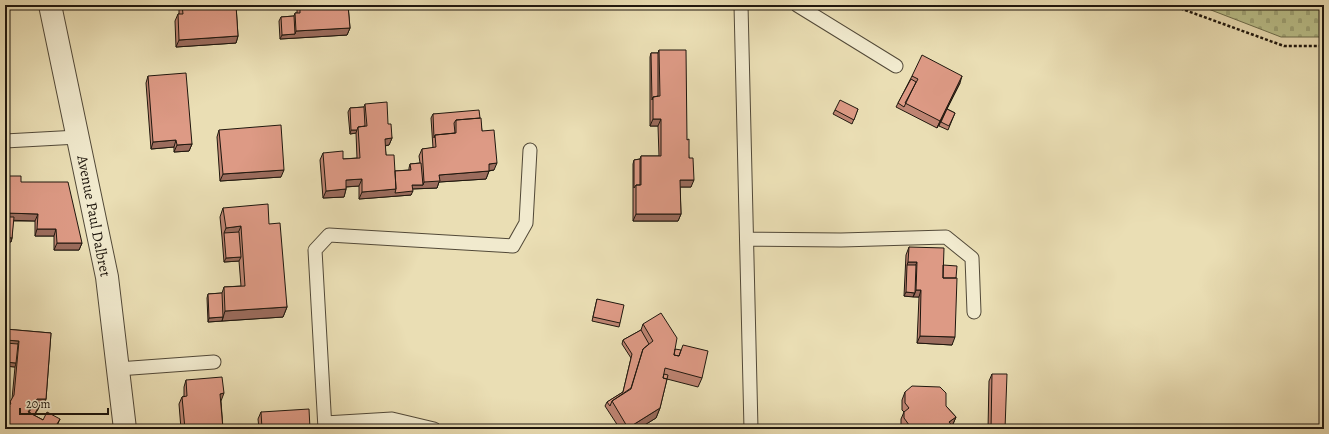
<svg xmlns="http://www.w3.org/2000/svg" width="1329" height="434" font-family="Alegreya,serif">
	<defs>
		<pattern id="cemetery-stones" width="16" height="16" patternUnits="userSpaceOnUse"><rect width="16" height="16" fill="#bac08b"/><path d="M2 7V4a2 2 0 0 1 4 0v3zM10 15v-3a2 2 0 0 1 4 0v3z" fill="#9fa477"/></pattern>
	</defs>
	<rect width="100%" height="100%" fill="#eadeb4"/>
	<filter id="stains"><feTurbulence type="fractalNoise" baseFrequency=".005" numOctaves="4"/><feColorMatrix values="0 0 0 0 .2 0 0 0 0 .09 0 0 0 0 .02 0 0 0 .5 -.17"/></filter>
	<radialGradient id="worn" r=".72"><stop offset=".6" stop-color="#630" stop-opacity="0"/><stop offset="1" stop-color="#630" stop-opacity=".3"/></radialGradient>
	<path fill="url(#cemetery-stones)" stroke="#6c6c4c" d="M1198 5H1324V37H1281Z"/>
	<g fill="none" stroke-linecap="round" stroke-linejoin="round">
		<defs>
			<path id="lane" d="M741 5 751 429
				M797 5 896 66
				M5 141 78 137
				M747 239 841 240 946 237 972 258 974 312
				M118 369 214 362
				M325 423 392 419 434 429
				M325 429 315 250 329 235 513 246 526 223 530 150"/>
			<path id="street" d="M50 5 107 277 125 429"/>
		</defs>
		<use href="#lane" stroke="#524938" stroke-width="15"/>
		<use href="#street" stroke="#524938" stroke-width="24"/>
		<path stroke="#1f170e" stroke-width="2.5" stroke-dasharray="3 2" stroke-linecap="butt" d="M1171 5 1284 46H1324"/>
		<use href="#lane" stroke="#f1eace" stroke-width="13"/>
		<use href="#street" stroke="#f1eace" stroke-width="22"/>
	</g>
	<path fill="#be8472" stroke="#1f170e" d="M179 5H236L238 36 236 43 176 47 175 21 178 14H179Z
		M297 5H348L350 28 347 35 280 39 279 21 281 17 294 16 295 13H297Z
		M659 50 687 140 689 158 691 187H680L681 214 678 221H633V164L634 160 640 159 641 156H659L658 126H650V57L651 53H658Z
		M148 76 192 144 189 151 174 152V147L151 149 146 83Z
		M912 76 960 83 947 109 955 113 948 130 939 126 942 118 937 128 896 107Z
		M365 104 388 124 392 138 389 145 385 146 386 155 395 171 409 170V168L410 164 420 163 419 156 422 149 433 148 431 118 433 114 480 118 482 131 494 170 489 171 486 179 439 182 437 188 412 189 411 195 359 199V186L346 187V189L344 197 323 198 320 160 323 153 343 159 357 158 356 133 350 134 348 112 350 108 364 107Z
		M858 109 852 124 833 114 835 110Z
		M219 130 281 177 220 181 217 137Z
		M5 176 21 182 82 243 79 250H54V236H35V221H13L12 238 11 242 5 241Z
		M223 208 269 224 287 307 283 317 208 322 207 298 208 294 222 293 224 287 241 286 239 261 224 262 222 237 220 217Z
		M909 247 943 265 952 345 917 343 919 297 904 296 906 255Z
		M597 299 620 323 619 327 592 321Z
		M643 324 675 349 702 378 698 387 667 379 660 408 656 418 638 429H620L605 406 607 402 623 392 631 358 622 344 623 340 641 330Z
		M5 329 51 333 46 399 43 406H40L34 415 43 420 57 426 8 405 12 399 15 367 5 366Z
		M992 374 1005 429H988L989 381Z
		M186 380 221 401 223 429H181L179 404 182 397 184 396V387Z
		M905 392 946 406 956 417 953 424 952 425 954 429H904L901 425V419L904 412 902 410V400Z
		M261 412 310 429H259L258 419Z"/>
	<path fill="#9b6c5d" stroke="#1f170e" d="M350 28 347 35 280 39 282 35 295 34 296 31Z
		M238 36 236 43 176 47 179 40Z
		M962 76 960 83 937 128 940 121Z
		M653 119H661L658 126H650Z
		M351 130H357L356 133 350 134Z
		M392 138 389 145 382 146 385 139Z
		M176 140 174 147 151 149 153 142Z
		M192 144 189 151 174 152 177 145Z
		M497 163 494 170 486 171 489 164Z
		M284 170 281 177 220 181 223 174Z
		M489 171 486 179 439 182 437 188 410 189 412 185H423L424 182 439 175Z
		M362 179 359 186 343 187 346 180Z
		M680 180H694L691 187H677Z
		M346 189 344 197 323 198 326 191Z
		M396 189 413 191 411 195 359 199 362 192Z
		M5 213 38 214 35 221 5 220Z
		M636 214H681L678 221H633Z
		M241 226 237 236 224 233 226 228Z
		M37 229H56L54 236H35Z
		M5 237 12 238 11 242 5 241Z
		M57 243H82L79 250H54Z
		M241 257 239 261 224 262 226 258Z
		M908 262H917L914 269 907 265Z
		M916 290H921L919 297H913Z
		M906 292 915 293 913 297 904 296Z
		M287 307 283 317 222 321 225 311Z
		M223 317 222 321 208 322 209 318Z
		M920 336 955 337 952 345 917 343Z
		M5 340 19 341 16 348 5 347Z
		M5 362 16 363 15 367 5 366Z
		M224 393 221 401H217L220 394Z
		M37 399H46L43 406H40L31 421 32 417 28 415V412Z
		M660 408 656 418 638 429H628V428Z
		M956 417 953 424 946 429 949 422Z
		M60 419 57 426 55 429H54Z"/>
	<path fill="#dd9a85" stroke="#1f170e" d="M182 5H236L238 36 179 40 178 14H183Z
		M300 5H348L350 28 296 31 295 13H300Z
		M294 16 295 34 282 35 281 17Z
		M659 50H686L687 140 689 139V158H693L694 180H680L681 214H636V185H641V156H661V119H653V97L660 96Z
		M651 53H658V96L653 97 652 100Z
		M922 55 962 76 940 121 905 103 918 79 912 76Z
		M186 73 192 144 177 145 176 140 153 142 148 76Z
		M911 79 916 82 904 107 898 103Z
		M840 100 858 109 854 120 835 110Z
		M387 102 388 124H391L392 138 385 139 386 155H394L396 189 362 192V179L346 180V189L326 191 323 153 343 151V159L360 158 358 127 367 126 365 104Z
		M364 107 365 126 358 127 357 130H351L350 108Z
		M947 109 955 113 949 126 941 122Z
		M479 110 480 118 456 120 454 123 455 133 435 135 434 138 433 114Z
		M481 118 482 131 494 130 497 163 489 164V171L439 175 440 181 424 182 422 149 436 147 435 135 456 133V120Z
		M281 125 284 170 223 174 219 130Z
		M640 159V185H636L634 188V160Z
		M421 163 423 185H412L413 191 395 193 396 189 395 171 411 170 410 164Z
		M5 176H21V182H68L82 243H57L56 229H37L38 214 5 213Z
		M268 204 269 224 280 223 287 307 225 311 224 287 245 286 241 226 226 228 223 208Z
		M5 217H14L12 238 5 237Z
		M239 232 241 257 226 258 224 233Z
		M909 247 944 248 943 278H957L955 337 920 336 921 290H916L917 262H908Z
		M907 265H916L915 293 906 292Z
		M943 265 957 266 956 278H943Z
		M222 293 223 317 209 318 208 294Z
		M597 299 624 305 620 323 593 317Z
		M661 313 677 338 674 355 679 356 683 345 708 351 702 378 665 368 663 378 667 379 660 408 628 428 612 401 631 388 643 349 653 341 643 324Z
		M5 329 51 333 46 399H37L28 412 43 420 47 412 60 419 54 429H5V413L11 403 10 402 14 395 19 341 5 340Z
		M641 330 649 344 643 349 631 389 612 401 610 406 607 402 623 392 632 354 623 340Z
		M5 343 18 344 16 363 5 362Z
		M675 349 681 350 679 356 674 355Z
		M664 374 668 375 667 379 663 378Z
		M992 374H1007L1005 429H991Z
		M222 377 224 393 220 394 223 429H185L182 397 187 396 186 380Z
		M912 386 940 387 946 393V406L956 417 949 422 954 428V429H912L904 418V412L909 408 905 403V392Z
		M36 402 41 403 34 415 29 412Z
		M5 403 10 406 5 413Z
		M309 409 310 429H262L261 412Z"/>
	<g text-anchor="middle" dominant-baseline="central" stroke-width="3" stroke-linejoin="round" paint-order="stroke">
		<g font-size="15" fill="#1f170e" stroke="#f1eace">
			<text transform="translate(94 216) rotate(79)">Avenue Paul Dalbret</text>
		</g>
	</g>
	<rect width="1329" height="434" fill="none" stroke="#eadeb4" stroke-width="20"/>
	<rect x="6" y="6" width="1317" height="422" fill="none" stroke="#1f170e" stroke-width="2"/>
	<rect x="10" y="10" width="1309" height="414" fill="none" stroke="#1f170e"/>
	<path d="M20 408v6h88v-6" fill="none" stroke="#1f170e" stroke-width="2"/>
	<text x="26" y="408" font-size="12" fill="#1f170e" stroke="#f1eace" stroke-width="3" paint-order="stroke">20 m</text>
	<rect width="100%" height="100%" filter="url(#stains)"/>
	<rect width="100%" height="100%" fill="url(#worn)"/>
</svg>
